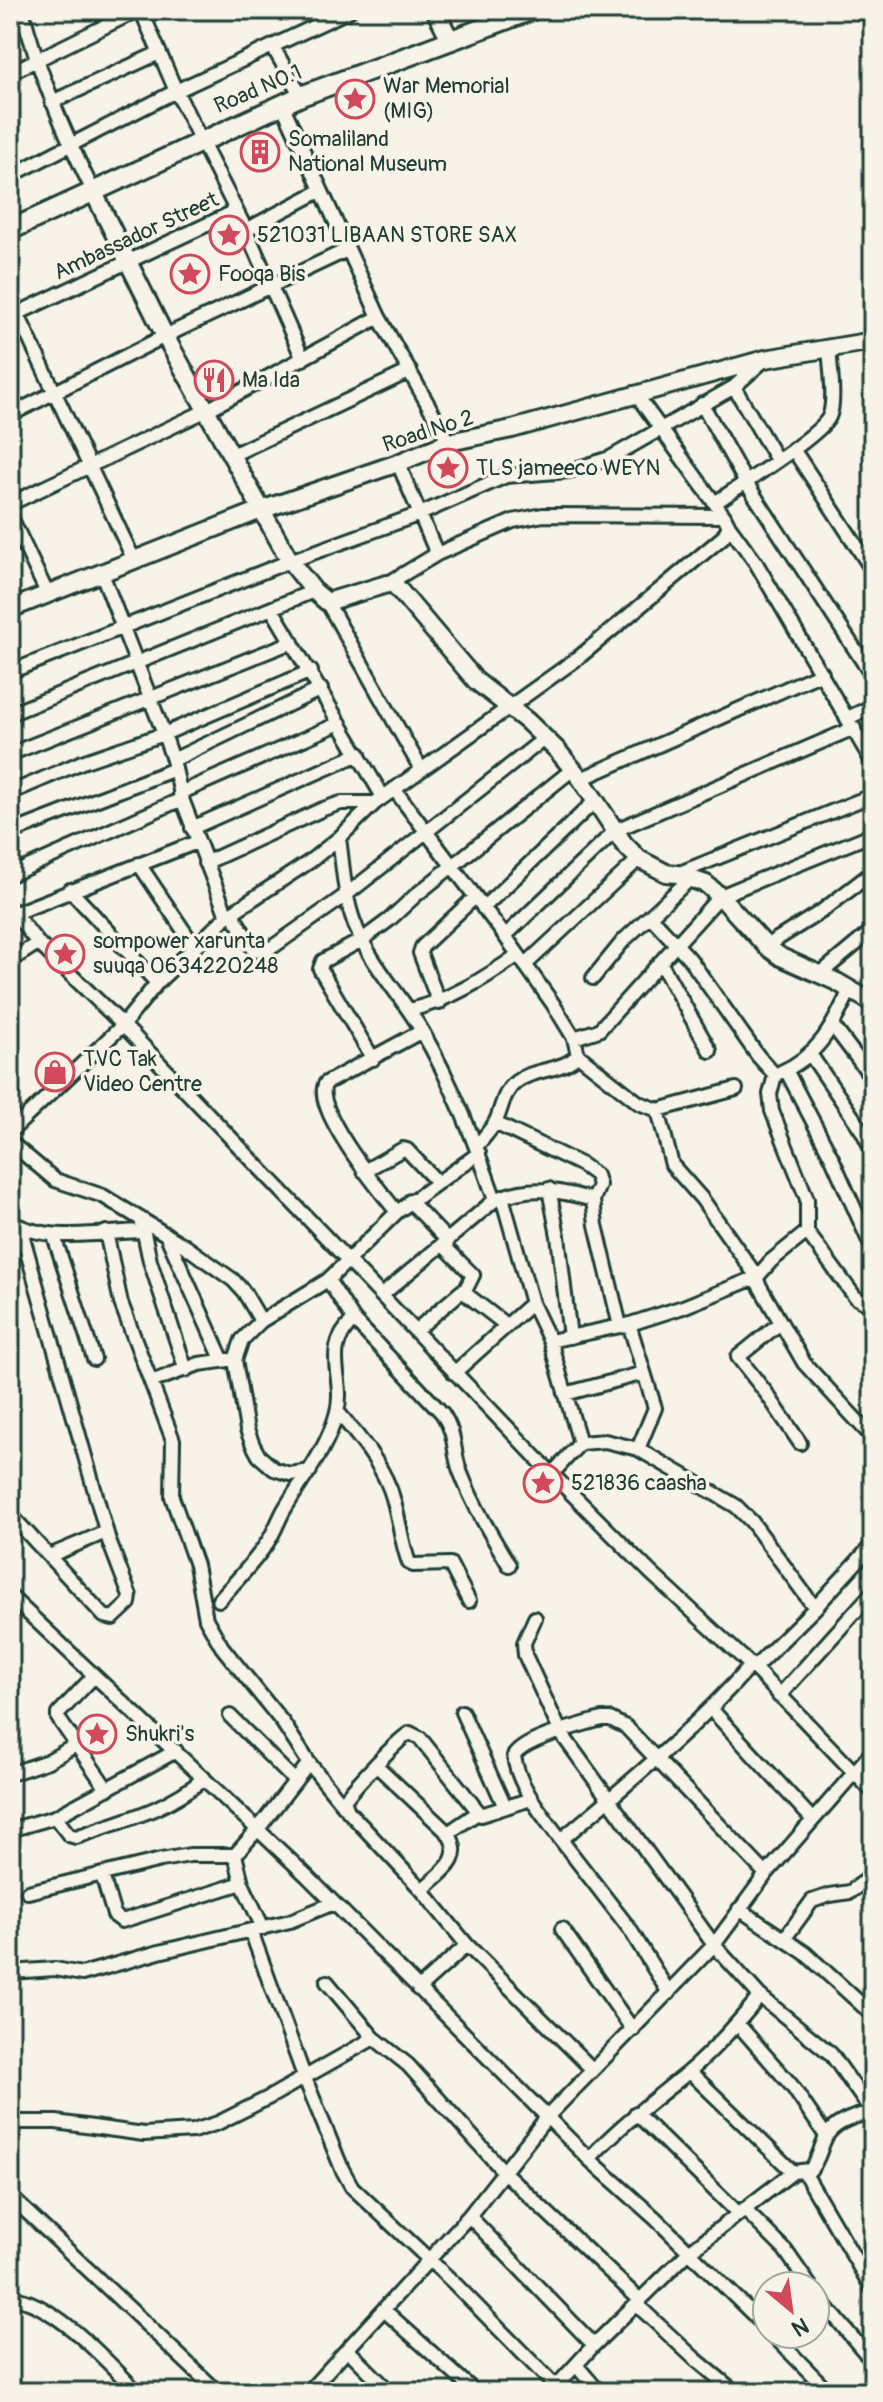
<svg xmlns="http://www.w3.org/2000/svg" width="883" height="2402" font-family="Pangolin,sans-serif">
	<rect width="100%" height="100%" fill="#f7f3e8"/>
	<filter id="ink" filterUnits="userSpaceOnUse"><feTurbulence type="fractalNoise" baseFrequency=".0125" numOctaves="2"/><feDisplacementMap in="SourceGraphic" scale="16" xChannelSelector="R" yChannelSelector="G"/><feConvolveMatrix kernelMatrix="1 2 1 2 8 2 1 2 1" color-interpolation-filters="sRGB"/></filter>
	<g filter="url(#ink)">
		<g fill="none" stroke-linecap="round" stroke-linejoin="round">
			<defs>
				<path id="minor" d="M22 10C39 74 64 133 93 191
					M141 10 176 91 246 230 303 359
					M273 47 301 96
					M10 73 138 10
					M52 102 159 53
					M282 104 379 317 449 442
					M10 176 176 91 350 10
					M246 230 320 191
					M10 298 133 558
					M10 317 236 211
					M734 387 777 460
					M702 404 745 481 873 677
					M10 415 165 336 347 250
					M793 449 873 571
					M232 455 410 371
					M398 463 437 554
					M715 503C737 487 819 437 829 417 836 402 830 366 829 348
					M10 504 207 410 379 317
					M10 515 47 593
					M729 526 756 563 873 763
					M101 571 164 734 173 760 182 799 227 916
					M387 584 437 554 513 521 543 515 724 516
					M327 602 421 769
					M272 609 383 797
					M10 672 290 561 420 514 506 476 569 471 610 458 734 387 763 361
					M10 714 314 591
					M848 718 873 706
					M10 754 292 642
					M173 760 321 689
					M581 779 822 673
					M394 789 505 936 553 1004 574 1038 578 1055 639 1103 658 1110 736 1089
					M10 793 82 762 164 734 311 671
					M180 793 340 723
					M192 828 359 754
					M10 833 175 769
					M339 838C343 866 344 895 354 922 367 960 402 996 422 1031 453 1085 475 1142 495 1200
					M205 863 323 809 341 803H375
					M139 864 194 946
					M677 874 873 795
					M10 875 182 799
					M70 890 157 983
					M10 908 38 943 123 1025 552 1474 651 1573 754 1668 873 1792
					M483 908 596 800
					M232 913 254 950 262 952 274 946 346 895 545 738
					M13 914 197 842
					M650 916 689 958 758 1056 775 1075
					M505 936 616 830 854 728
					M766 946 822 911 873 872
					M10 961 38 943
					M660 962 710 1051
					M525 965 639 859
					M820 974 873 930
					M593 978 624 940 691 878
					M439 1003 420 953 422 947 475 897
					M410 1010C450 1000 484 979 518 955
					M833 1026 873 1079
					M574 1038 599 1030 610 1018 720 896 873 834
					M810 1054 863 1132 873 1152
					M373 1059 320 969 323 961 362 940 389 920 416 895 573 769
					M786 1070 832 1158 873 1250
					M779 1073C819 1056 833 1026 850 990
					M775 1075 770 1094 772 1111 807 1199V1232L855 1297 873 1307
					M495 1123 582 1165 596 1175 599 1185 593 1200 596 1225 620 1326
					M10 1132 123 1025 157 983 227 916 309 862 339 838 375 803 578 658 723 537 729 526 724 516 635 393
					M10 1142 55 1180 103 1196 185 1246 233 1280 244 1292 261 1321
					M477 1146C483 1138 491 1130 496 1121 502 1108 503 1092 516 1082 534 1068 562 1072 578 1055
					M364 1171 403 1149 407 1150 437 1182
					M549 1189 558 1236 570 1337
					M502 1197 532 1303 550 1341 580 1443 552 1474
					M410 1201 448 1241
					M397 1212C380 1191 310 1106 326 1083L422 1031
					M141 1219 150 1261 186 1370
					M10 1221C46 1244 103 1232 143 1231
					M106 1232 121 1303 173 1440 172 1497 196 1565 206 1619 222 1647 283 1723 309 1763 344 1806
					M807 1232 771 1261 757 1277 758 1283 804 1363 873 1438
					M166 1234 222 1359
					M54 1236 94 1359
					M443 1245 473 1275 465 1291
					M328 1280 354 1320 442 1413C457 1435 452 1449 460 1471 473 1505 491 1535 509 1565
					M382 1295 495 1200C529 1184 558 1190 593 1200
					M780 1323 738 1357 767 1394 800 1443
					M627 1325 683 1307 757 1277 702 1199 672 1165 658 1110
					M415 1331 462 1291 506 1325
					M550 1341 620 1326 630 1327 655 1408 638 1449
					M454 1373 532 1303
					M151 1382 199 1364 228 1360
					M565 1394 644 1373
					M337 1411C357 1435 379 1460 390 1489 399 1513 400 1539 409 1563L413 1565 450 1564 469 1601
					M580 1443 605 1441 638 1449 736 1506 752 1522 815 1608
					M310 1471 290 1474 274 1469 259 1456 253 1445 247 1430 235 1360 242 1340 261 1321 328 1280 397 1212 479 1153
					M10 1514 104 1616 113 1618 129 1603 130 1596 109 1541 20 1227
					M49 1556 106 1532
					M10 1596 307 1876 589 2159 656 2219 767 2328
					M219 1600C235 1582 253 1564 267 1543 274 1533 278 1521 284 1510 303 1478 327 1450 337 1412 346 1377 320 1351 354 1320
					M535 1618 524 1643 525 1655 561 1733 714 1945 760 1996 831 2054 873 2113
					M754 1668 815 1608 873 1544
					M873 1673V1686
					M94 1676 58 1714V1718L107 1789
					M779 1696 873 1592
					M711 1709 812 1819
					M462 1712 505 1807
					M230 1716 295 1781
					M377 1766 448 1833C466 1860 441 1872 422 1890
					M10 1774 48 1761 76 1745
					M55 1817 69 1835 76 1837C121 1821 168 1810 204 1778
					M10 1830 55 1817 176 1751
					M448 1833 479 1812
					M561 1840C543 1815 518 1787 514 1756 523 1739 581 1725 602 1719H610L626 1727 766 1874
					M102 1875 114 1915 122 1921 242 1883
					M28 1892 161 1860 190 1855H235
					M739 1909 805 1953 873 2015
					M263 1928 242 1883 235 1855 258 1829 309 1763
					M562 1929 633 2030
					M251 1931 304 2076 342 2169 352 2187 456 2285 556 2387
					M785 1938 812 1901 830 1895 850 1892 873 1875
					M467 1945 422 1890 348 1811 344 1801C351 1790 400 1737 410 1733L420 1738 481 1815 531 1799
					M10 1972 55 1969 82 1974 159 1952 290 1921 334 1903
					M327 1982 374 2038 408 2065 505 2173 640 2300
					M418 1989 467 1945 592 2069
					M669 1993 629 1928 561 1840C627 1784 693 1731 751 1665
					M737 2023 792 2086 826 2136
					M689 2071 793 2172
					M636 2113 738 2213
					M10 2122H56L144 2134 193 2131 218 2123 268 2098 374 2038
					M589 2159C619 2126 653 2101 687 2073 714 2050 738 2023 760 1996
					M804 2172 873 2290
					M10 2196 218 2392
					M744 2209 785 2250 810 2286
					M469 2216 594 2345
					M815 2293 873 2362
					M10 2298C51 2299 109 2363 137 2392
					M636 2304 694 2358 735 2392
					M384 2310 475 2392
					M772 2334 829 2392
					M347 2349 390 2392
					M576 2365 599 2392
					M308 2392 469 2216 547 2117 714 1945 766 1874 873 1751
					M551 2392 594 2345 689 2252 793 2172 810 2170C820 2159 820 2146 827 2135 837 2120 858 2116 873 2111"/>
				<path id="major" d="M435 10 451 41
					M93 191 165 336 290 561 314 591 327 602 387 584H394L476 681 527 721 557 750 581 779 624 844 639 859 666 873 677 874 706 884 720 896 766 946 781 957 837 982 873 1003
					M10 609 261 510 398 463 449 442 512 429 765 359 873 341"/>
				<path id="highway" d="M10 230 301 96 532 10"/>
			</defs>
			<use href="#minor" stroke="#1f3d34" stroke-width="18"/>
			<use href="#major" stroke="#1f3d34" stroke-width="22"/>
			<use href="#highway" stroke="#1f3d34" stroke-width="24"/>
			<use href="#minor" stroke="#f7f3e8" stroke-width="12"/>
			<use href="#major" stroke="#f7f3e8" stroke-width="16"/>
			<use href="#highway" stroke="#f7f3e8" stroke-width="18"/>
		</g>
	</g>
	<defs>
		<symbol id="sight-ring" viewBox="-11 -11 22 22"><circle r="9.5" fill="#f7f3e8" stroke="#d1495b" stroke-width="1.5"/><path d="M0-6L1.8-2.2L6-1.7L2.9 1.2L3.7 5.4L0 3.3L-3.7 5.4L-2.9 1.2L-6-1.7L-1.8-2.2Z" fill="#d1495b"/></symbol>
		<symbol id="building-ring" viewBox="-11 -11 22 22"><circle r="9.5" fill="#f7f3e8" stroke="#d1495b" stroke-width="1.5"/><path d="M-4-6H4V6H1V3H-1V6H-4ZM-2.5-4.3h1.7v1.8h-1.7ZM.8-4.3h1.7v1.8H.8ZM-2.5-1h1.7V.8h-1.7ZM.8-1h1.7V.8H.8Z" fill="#d1495b"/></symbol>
		<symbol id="restaurant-ring" viewBox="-11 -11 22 22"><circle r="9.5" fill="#f7f3e8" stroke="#d1495b" stroke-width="1.5"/><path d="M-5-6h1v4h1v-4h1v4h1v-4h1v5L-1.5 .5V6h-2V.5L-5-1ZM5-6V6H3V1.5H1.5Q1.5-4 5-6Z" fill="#d1495b"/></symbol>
		<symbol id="shop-ring" viewBox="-11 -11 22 22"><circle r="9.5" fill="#f7f3e8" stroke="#d1495b" stroke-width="1.5"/><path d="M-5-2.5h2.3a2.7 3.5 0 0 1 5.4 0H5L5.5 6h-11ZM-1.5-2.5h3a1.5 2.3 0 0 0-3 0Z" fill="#d1495b"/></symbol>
	</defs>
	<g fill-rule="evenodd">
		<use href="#sight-ring" x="333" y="77" width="44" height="44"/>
		<use href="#building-ring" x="238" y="130" width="44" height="44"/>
		<use href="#sight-ring" x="207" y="213" width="44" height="44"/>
		<use href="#sight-ring" x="168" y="252" width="44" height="44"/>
		<use href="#restaurant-ring" x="192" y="358" width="44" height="44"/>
		<use href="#sight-ring" x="426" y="446" width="44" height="44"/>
		<use href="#sight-ring" x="43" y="932" width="44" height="44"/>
		<use href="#shop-ring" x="33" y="1050" width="44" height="44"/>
		<use href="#sight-ring" x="521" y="1461" width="44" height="44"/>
		<use href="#sight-ring" x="75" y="1712" width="44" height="44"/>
	</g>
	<g text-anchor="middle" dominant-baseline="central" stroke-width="7" stroke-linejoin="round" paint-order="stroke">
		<g font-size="22" fill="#1f3d34" stroke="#f7f3e8" text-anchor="start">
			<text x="383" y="86">War Memorial<tspan x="383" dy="25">(MIG)</tspan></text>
			<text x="288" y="139">Somaliland<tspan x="288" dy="25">National Museum</tspan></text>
			<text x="257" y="235">521031 LIBAAN STORE SAX</text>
			<text x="218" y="274">Fooqa Bis</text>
			<text x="242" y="380">Ma Ida</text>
			<text x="476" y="468">TLS jameeco WEYN</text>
			<text x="93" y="941">sompower xarunta<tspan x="93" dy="25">suuqa 0634220248</tspan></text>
			<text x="83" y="1059">TVC Tak<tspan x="83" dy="25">Video Centre</tspan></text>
			<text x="571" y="1483">521836 caasha</text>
			<text x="125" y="1734">Shukri's</text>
		</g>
		<g font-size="22" fill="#1f3d34" stroke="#f7f3e8">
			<text transform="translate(258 89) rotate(-23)">Road NO.1</text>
			<text transform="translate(136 236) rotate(-25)">Ambassador Street</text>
			<text transform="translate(428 431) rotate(-18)">Road No 2</text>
		</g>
	</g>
	<rect width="883" height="2402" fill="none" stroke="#f7f3e8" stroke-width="40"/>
	<rect x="20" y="20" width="843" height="2362" fill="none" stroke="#1f3d34" stroke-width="3" filter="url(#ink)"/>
	<g transform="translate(791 2310) rotate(151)"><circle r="38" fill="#f7f3e8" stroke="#a1aaa0" stroke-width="2"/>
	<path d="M0-6L14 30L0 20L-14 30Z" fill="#d1495b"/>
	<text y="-12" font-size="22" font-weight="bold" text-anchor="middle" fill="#1f3d34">N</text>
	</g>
</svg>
